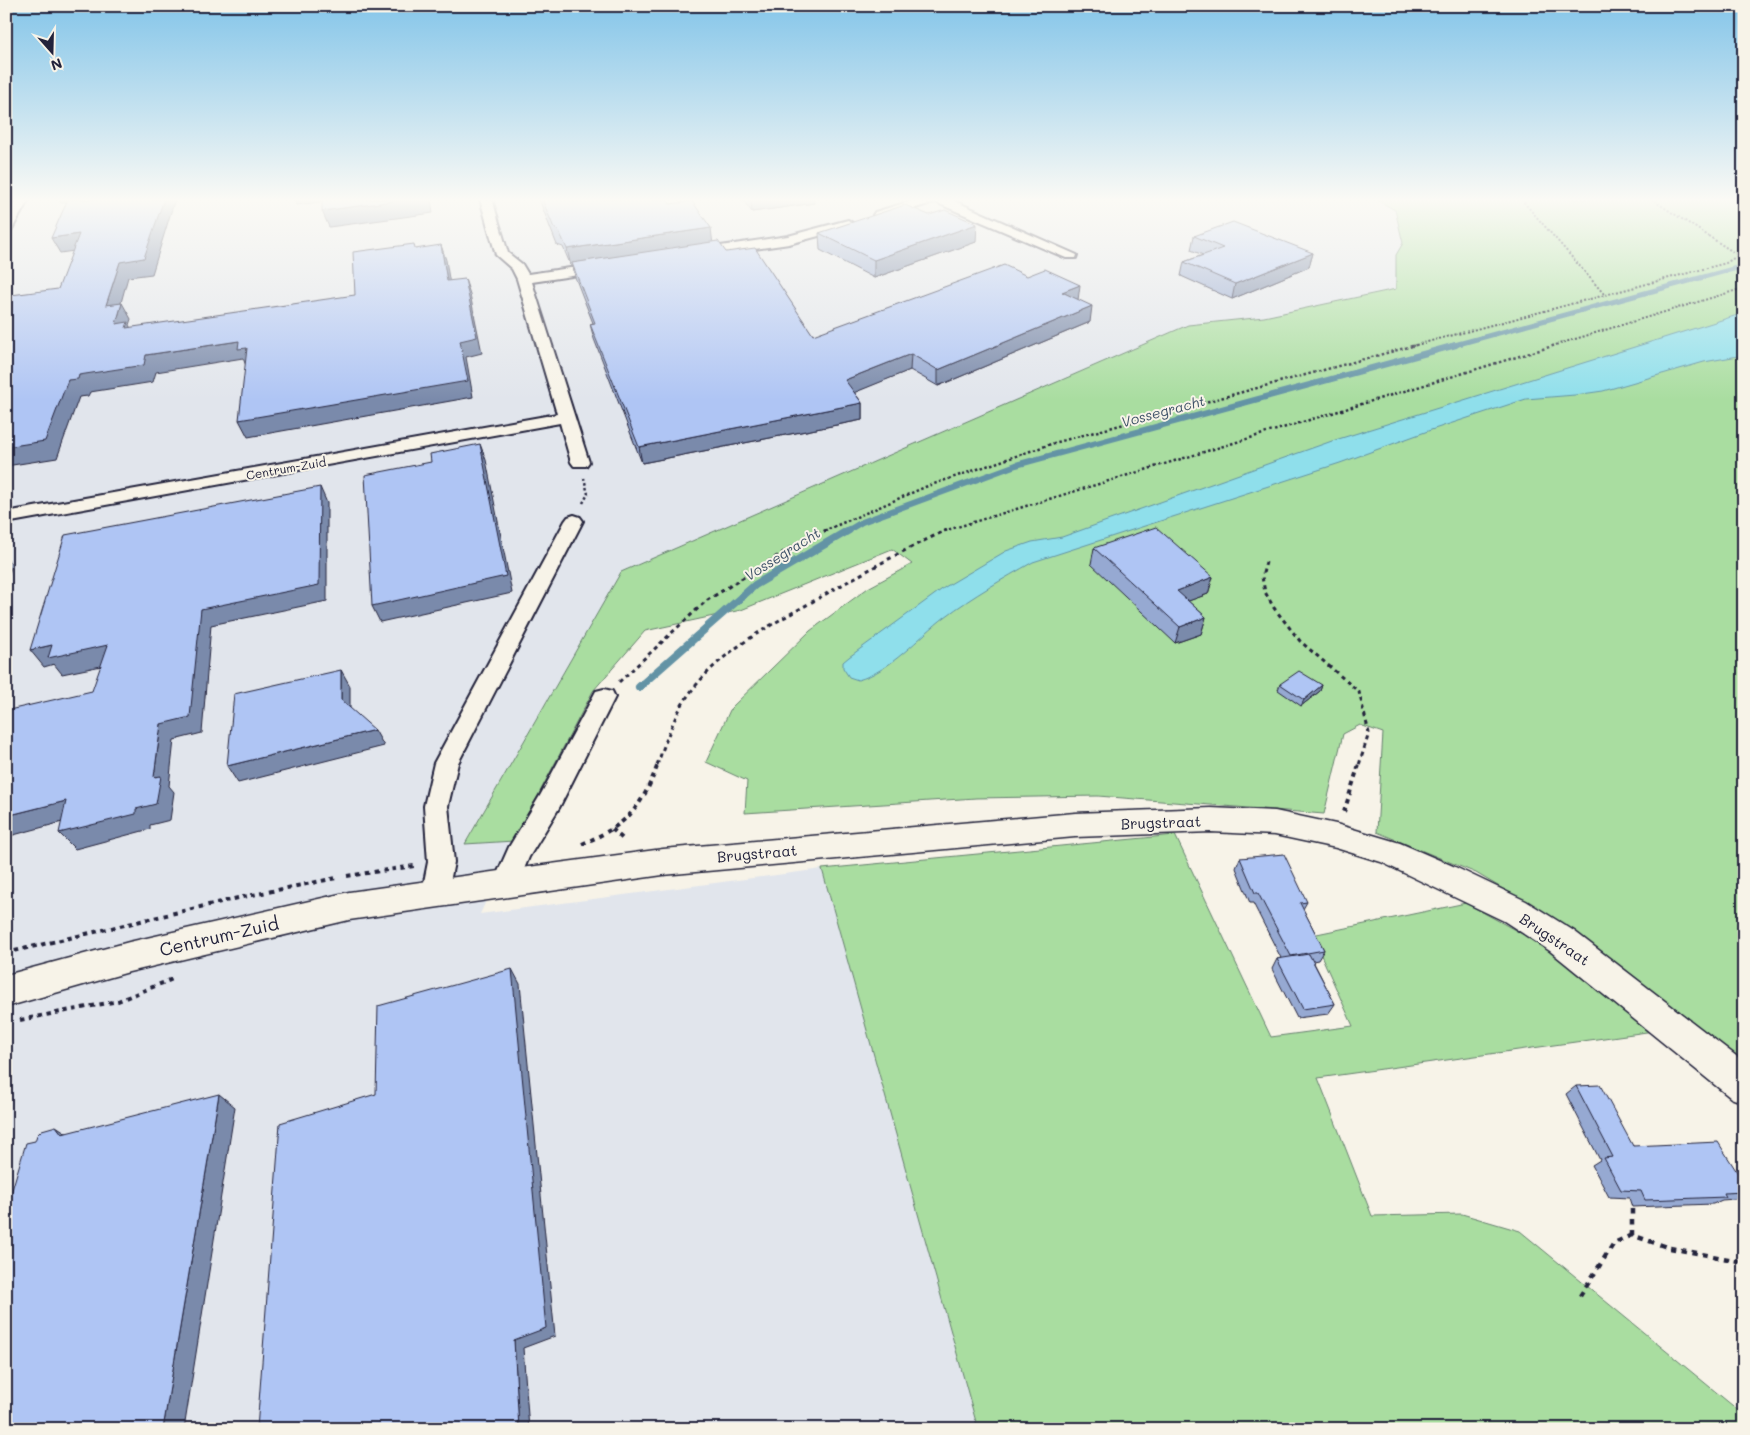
<svg xmlns="http://www.w3.org/2000/svg" width="1750" height="1435" font-family="Mali,sans-serif">
	<rect width="100%" height="100%" fill="#f7f3e8"/>
	<filter id="ink" filterUnits="userSpaceOnUse"><feTurbulence type="fractalNoise" baseFrequency=".02" numOctaves="2"/><feDisplacementMap in="SourceGraphic" scale="10" xChannelSelector="R" yChannelSelector="G"/><feConvolveMatrix kernelMatrix="1 2 1 2 8 2 1 2 1" color-interpolation-filters="sRGB"/></filter>
	<g filter="url(#ink)">
		<path fill="#e1e5ec" d="M6 199H1375L1395 210 1404 243 1396 255V289L1264 317 1188 325 621 572 465 843 514 841 480 914 822 869 978 1429H6Z"/>
		<path fill="#a9dda0" stroke="#66806e" d="M1375 199H1744V1064L1572 930 1476 873 1377 832 1383 733 1360 725 1343 734 1324 814 1098 796 976 798 745 813 747 781 706 762 731 708 810 631 868 588 912 564 892 549 741 610 645 631 593 691 514 841 465 844 621 572 1188 325 1264 317 1396 289V255L1403 243 1395 210Z
			M1175 835 1271 1037 1353 1026 1312 935 1466 903 1535 941 1606 990 1654 1031 1318 1078 1372 1216 1462 1214 1520 1231 1744 1415V1429H978L822 869Z"/>
		<path fill="#8fdfeb" stroke="#6393a5" d="M1744 313V355L1704 362 1603 391 1575 395 1526 399 1428 431 1340 463 1033 562C1003 579 973 596 945 617 920 636 889 672 858 680L849 677 843 668V662L849 657 945 587 1006 551 1032 542 1062 537 1332 441Z"/>
		<g fill="none" stroke-linecap="round" stroke-linejoin="round">
			<path stroke="#6393a5" stroke-width="5" d="M1451 346 1744 266"/>
			<path stroke="#6393a5" stroke-width="6" d="M847 531 862 522 1016 465 1456 345"/>
			<path stroke="#6393a5" stroke-width="8" d="M639 687 755 585 849 530"/>
			<defs>
				<path id="street" d="M17 199H29L12 229 6 233V218Z
					M480 199H492L508 253 522 264 528 274 605 263 612 267 605 271 532 282 589 462 586 466H574L571 462 560 423 6 523V512L557 414 517 279 512 269 496 255Z
					M918 199H950L1077 255 1076 258H1066L935 202 879 219 873 215 875 212Z
					M848 220 854 224 852 227 789 244 693 258 687 254 693 250 788 236Z
					M574 515 580 517 583 521 458 763 448 806 454 862 448 892 444 900 435 903 426 900 422 892 428 862 424 806 434 763 565 521 568 517Z
					M604 689 612 691 615 697 559 808 529 857 515 891 506 894 497 891 493 883 509 847 541 794 596 691Z"/>
				<path id="secondary" d="M1211 808 1275 811 1336 824 1400 843 1453 866 1526 901 1574 931 1744 1062V1103L1731 1098 1550 951 1504 921 1381 862 1336 848 1275 835 1211 832 1075 837 663 875 349 920 129 972 6 1007V975L129 942 349 892 506 870 663 849 1075 813Z"/>
			</defs>
			<use href="#street" stroke="#22223b" stroke-width="4"/>
			<use href="#secondary" stroke="#22223b" stroke-width="3"/>
			<path stroke="#22223b" stroke-width="2" stroke-dasharray="2 2" stroke-linecap="butt" d="M1521 199 1604 294
				M1651 199 1744 259
				M1412 346 1726 263 1737 256
				M1552 346 1744 288"/>
			<path stroke="#22223b" stroke-width="2.5" stroke-dasharray="2.5 2.5" stroke-linecap="butt" d="M583 503 588 494 584 478
				M824 531 925 487 1054 443 1416 345
				M944 531 1556 345"/>
			<path stroke="#22223b" stroke-width="3" stroke-dasharray="4 4" stroke-linecap="butt" d="M1266 562 1262 577 1265 592 1274 608 1300 641 1359 692 1369 733 1359 765
				M619 682 706 601 803 540 827 530
				M657 765C667 739 675 711 693 689 726 647 773 624 819 598 861 574 903 550 947 530"/>
			<path stroke="#22223b" stroke-width="4" stroke-dasharray="4.5 4.5" stroke-linecap="butt" d="M1344 812 1359 764
				M612 829 625 841
				M582 844C626 825 641 810 658 764
				M347 876 414 866
				M6 953 238 898 336 878
				M20 1020 118 1001 175 978"/>
			<path stroke="#22223b" stroke-width="4.5" stroke-dasharray="5.5 5.5" stroke-linecap="butt" d="M1632 1209V1235L1670 1248 1744 1262
				M1580 1296 1614 1243 1632 1235"/>
			<use href="#street" fill="#f7f3e8" fill-rule="evenodd"/>
			<use href="#secondary" fill="#f7f3e8" fill-rule="evenodd"/>
		</g>
		<path fill="#96a9d2" stroke="#22223b" d="M539 199H667L670 204 712 242 726 252 813 335 1078 300 1090 322 938 386 910 370 854 392 862 403V420L642 463 594 339 590 324 593 323 575 277 573 266H571L563 247 557 245Z
			M742 199H813L814 203 752 212Z
			M819 233 976 242 874 278 820 250Z
			M1194 236 1313 253 1309 267 1232 299 1181 276 1184 262 1203 255 1191 250Z
			M1094 548 1213 577 1208 594 1188 601 1206 617 1201 634 1175 643 1091 564Z
			M1280 684 1322 685 1320 691 1301 706 1278 690Z
			M1240 858 1307 902 1303 909 1324 950 1318 960 1313 961 1335 1004 1328 1014 1297 1018 1272 969 1277 959 1281 958 1253 903H1250L1236 868Z
			M1576 1086 1633 1146 1744 1183V1195L1735 1199 1722 1200 1713 1204 1632 1207 1629 1198 1609 1197 1592 1165 1600 1160 1566 1094Z"/>
		<path fill="#7a8aab" stroke="#22223b" d="M59 199H81L82 201 61 203Z
			M164 199H175L152 274 128 277 116 321 106 305 120 262Z
			M294 199H327L328 201 296 205Z
			M408 199H431L433 213 329 227 322 211Z
			M751 199H813L814 203 752 212Z
			M977 224 976 242 874 278V260Z
			M711 228 713 245 572 263 573 266H571L567 249Z
			M79 234 88 249 60 253 51 238Z
			M441 245 446 260 452 297 447 281Z
			M1313 253 1309 267 1232 299 1235 284Z
			M465 279 470 294 482 353 466 357 473 397 248 437 239 420 460 341Z
			M1080 285 1078 300 1062 292Z
			M122 303 131 319 129 325 137 339 116 324Z
			M1092 306 1090 322 938 386V370Z
			M239 341 247 348 246 366 243 358 156 372 153 382 90 392 88 396 79 397 57 458 6 466V447L68 380 79 375 146 355Z
			M911 354 910 370 846 396 845 380Z
			M862 403V420L642 463 639 447Z
			M480 444 486 460 512 593 380 622 372 606Z
			M320 487 327 503V601L211 625 202 733 174 740 169 786 174 792 170 820 150 825V829L75 849 59 833 136 809 154 777 161 724 201 609Z
			M6 557 12 565 6 582Z
			M1213 577 1208 594 1172 607 1177 591Z
			M1206 617 1201 634 1175 643 1180 627Z
			M52 645H108L121 662 62 674 54 664 44 667 30 650Z
			M341 670 350 686V716L341 700Z
			M1322 685 1320 691 1301 706 1304 700Z
			M375 730 384 746 238 783 227 766Z
			M66 801 81 817 6 837V816Z
			M512 969 520 984 555 1336 523 1348 529 1429H519L514 1340Z
			M219 1094 235 1107 184 1429H163Z
			M56 1126 76 1139 62 1134Z"/>
		<path fill="#afc5f4" stroke="#22223b" d="M68 199H164L144 258 120 262 106 305 122 303 116 324 128 322 126 328 355 295 353 252 414 244 415 249 441 245 447 281 465 279 477 337 460 341 468 381 239 420 247 348 238 349 239 341 146 355 144 365 79 375 78 379 68 380 45 441 6 447V305L11 295 58 289 79 234 51 238Z
			M322 199H408L322 211Z
			M542 199H667L670 204 692 201 711 228 567 249 559 231 554 228Z
			M905 205 929 215 945 210 977 224 874 260 819 233Z
			M1233 222 1313 253 1235 284 1184 262 1223 248 1194 236Z
			M718 241 726 252 755 248 813 335 1004 265 1027 276 1045 269 1080 285 1062 292 1092 306 938 370 911 354 845 380 862 403 639 447 590 324 595 323 572 263Z
			M480 444 506 576 372 606 365 475 431 462 430 454Z
			M320 487 319 585 201 609 190 717 161 724 154 777 161 776 156 804 136 809V814L59 833 66 801 6 816V719L9 710 92 691 108 645 48 658 52 645 30 650 65 535Z
			M1156 527 1213 577 1177 591 1206 617 1180 627 1094 548Z
			M341 670V700L375 730 227 766 234 694Z
			M1299 671 1322 685 1304 700 1280 684Z
			M1284 854 1307 902 1300 903 1324 950 1291 956 1258 893H1255L1240 858Z
			M1309 954 1335 1004 1303 1009 1277 959Z
			M512 969 546 1328 514 1340 519 1429H257L280 1123 376 1094 378 1006Z
			M1600 1085 1633 1146 1718 1142 1744 1183V1192L1724 1193 1726 1197 1645 1200 1641 1191 1621 1190 1604 1158 1613 1157 1576 1086Z
			M219 1094 163 1429H6V1210L26 1143 35 1141 37 1135 42 1130 56 1126 62 1134Z"/>
	</g>
	<linearGradient id="sky" x2="0" y2="1"><stop stop-color="#84c5e9"/><stop offset="0.5" stop-color="#fbfaf5"/><stop offset="1" stop-color="#fbfaf5" stop-opacity="0"/></linearGradient>
	<rect width="1750" height="400" fill="url(#sky)"/>
	<g text-anchor="middle" dominant-baseline="central" stroke-width="4" stroke-linejoin="round" paint-order="stroke">
		<g font-size="12" fill="#22223b" stroke="#f7f3e8">
			<text transform="translate(286 468) rotate(-10)">Centrum-Zuid</text>
		</g>
		<g font-size="14" font-style="italic" fill="#3d5167" stroke="#f7f3e8">
			<text transform="translate(1163 411) rotate(-15)">Vossegracht</text>
			<text transform="translate(782 554) rotate(-32)">Vossegracht</text>
		</g>
		<g font-size="15" fill="#22223b" stroke="#f7f3e8">
			<text transform="translate(1161 822) rotate(-2)">Brugstraat</text>
			<text transform="translate(757 853) rotate(-5)">Brugstraat</text>
			<text transform="translate(1555 939) rotate(34)">Brugstraat</text>
		</g>
		<g font-size="18" fill="#22223b" stroke="#f7f3e8">
			<text transform="translate(219 936) rotate(-13)">Centrum-Zuid</text>
		</g>
	</g>
	<rect width="1750" height="1435" fill="none" stroke="#f7f3e8" stroke-width="25"/>
	<rect x="12" y="12" width="1725" height="1410" fill="none" stroke="#22223b" stroke-width="2" filter="url(#ink)"/>
	<g transform="translate(52 52) rotate(160)" stroke="#f7f3e8" stroke-width="4" paint-order="stroke">
	<path d="M0-4L9 19L0 12L-9 19Z" fill="#22223b"/>
	<text y="-8" font-size="14" font-weight="bold" text-anchor="middle" fill="#22223b">N</text>
	</g>
</svg>
